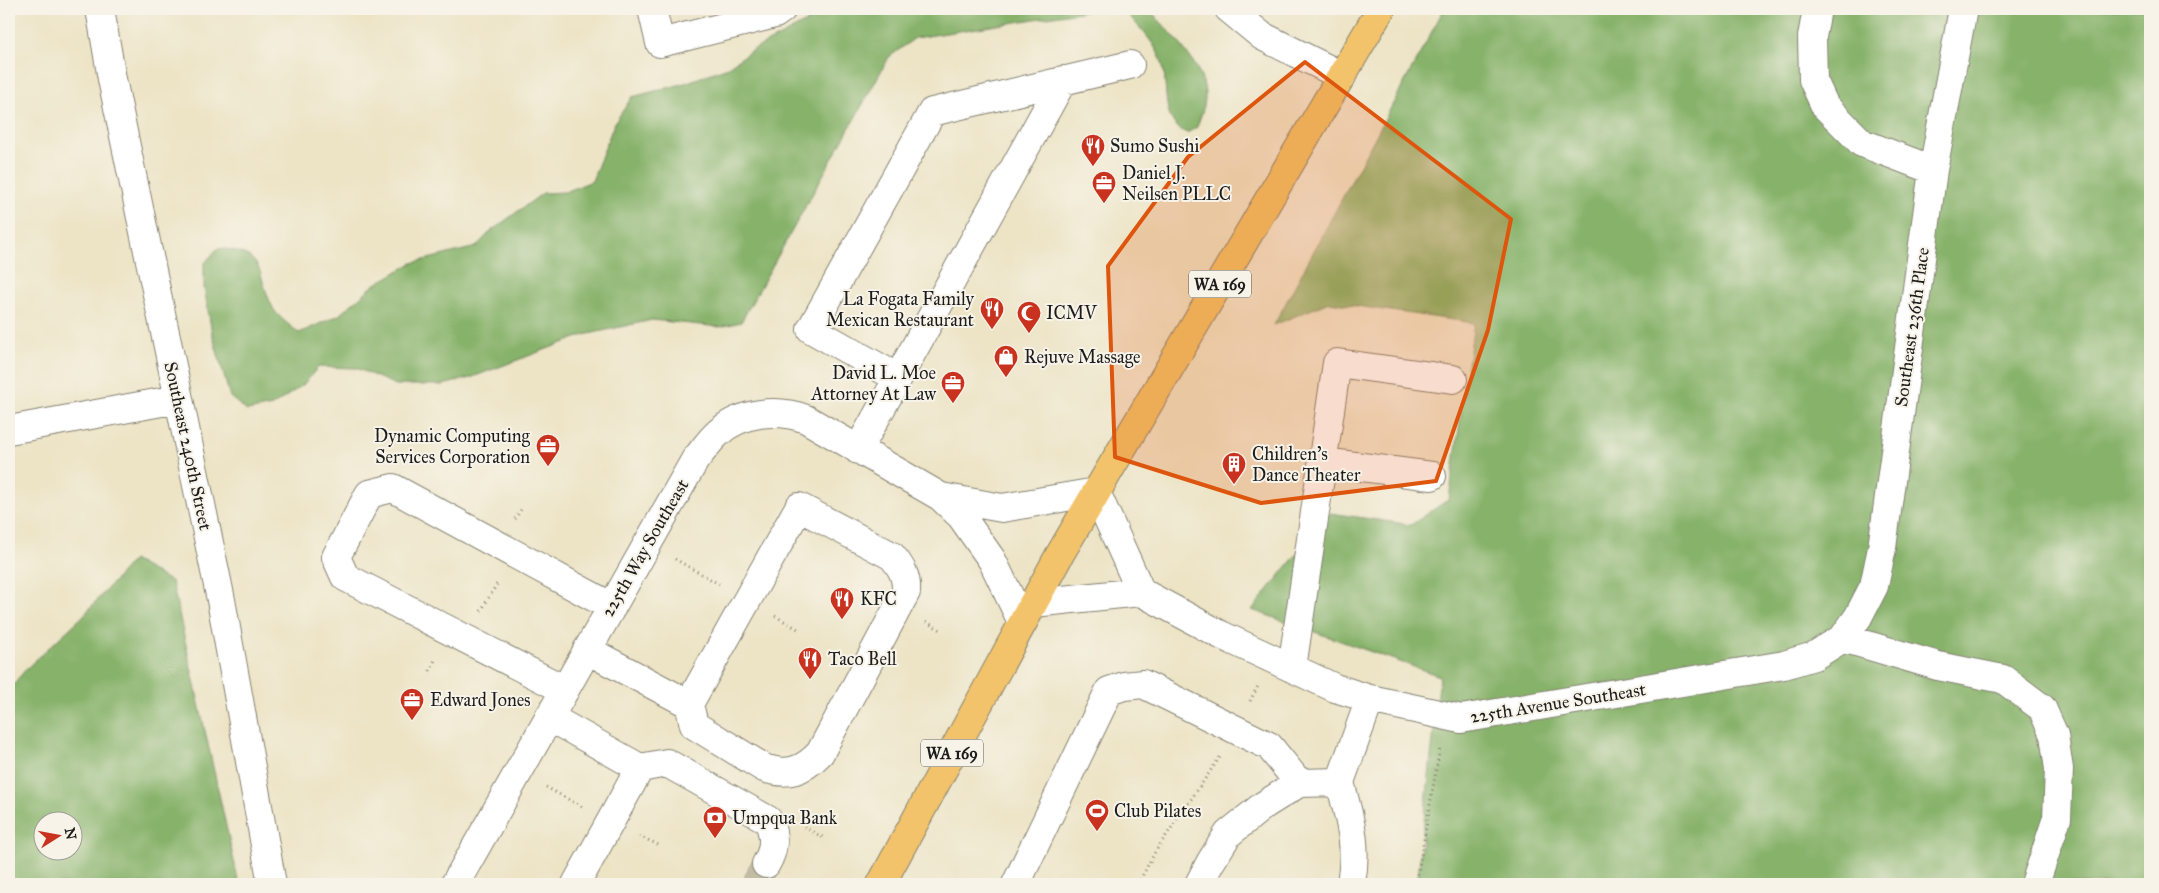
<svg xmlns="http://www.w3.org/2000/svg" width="2159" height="893" font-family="'IM FELL Great Primer',serif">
	<rect width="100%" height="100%" fill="#f7f3e8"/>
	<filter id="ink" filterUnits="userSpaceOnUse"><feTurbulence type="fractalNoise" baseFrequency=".02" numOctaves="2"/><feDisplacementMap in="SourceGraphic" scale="10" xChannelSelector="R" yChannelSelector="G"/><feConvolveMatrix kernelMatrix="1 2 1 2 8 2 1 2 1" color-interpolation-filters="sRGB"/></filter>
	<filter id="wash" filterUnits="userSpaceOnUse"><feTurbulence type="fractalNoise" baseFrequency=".0096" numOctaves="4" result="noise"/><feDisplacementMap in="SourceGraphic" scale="20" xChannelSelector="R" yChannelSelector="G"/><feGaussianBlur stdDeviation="1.12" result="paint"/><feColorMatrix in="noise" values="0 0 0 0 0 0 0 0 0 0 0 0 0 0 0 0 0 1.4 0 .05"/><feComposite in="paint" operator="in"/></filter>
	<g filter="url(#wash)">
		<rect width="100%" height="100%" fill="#ede4c6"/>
		<path fill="#87b26a" stroke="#526743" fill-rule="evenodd" d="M831 9H1098L915 38 889 57 741 322 720 327 652 320 584 335 470 378 443 385H396L356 368 318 367 303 385 272 406 247 411 230 397 212 333 204 287V264L218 248C268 254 255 270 272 306 276 316 291 326 299 333L339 315 374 285 412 263 476 247 491 231 543 193 565 192 592 181 614 124 632 97 682 84 728 67 751 51Z
			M1110 9H1149C1167 30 1207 67 1205 97 1205 107 1200 117 1197 127L1187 133C1157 121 1171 81 1160 57 1152 39 1137 25 1124 10Z
			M1444 9H2150V884H1417L1440 676 1252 610 1330 513 1411 525 1449 499 1474 323 1329 302 1274 325Z
			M133 560 172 582 239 884H9V689L28 667 82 617ZM42 820H72V850H42Z"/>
	</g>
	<g filter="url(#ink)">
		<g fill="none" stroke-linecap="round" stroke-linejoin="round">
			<path stroke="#c3bca4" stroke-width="28" stroke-dasharray="28 14" stroke-linecap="butt" d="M755 884 766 864"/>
			<defs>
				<path id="minor" d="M100 9 112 79 221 600 272 884
					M652 9 660 43 775 14 782 9
					M1229 9 1262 36 1342 76
					M1817 9 1812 37 1813 80 1825 106 1862 143 1933 170
					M896 377 811 329 932 112 1130 65
					M9 430 178 399
					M858 450 1063 80
					M1323 462 1432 476
					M941 497 1002 508 1096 492 1141 592
					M799 507 892 556C902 568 907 577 906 592L820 753C803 771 788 776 764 768L694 725 689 704Z
					M1141 592 1221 635 1335 688 1370 699 1461 719 1784 665 1814 656 1843 638 1858 617 1874 586 1882 548 1933 170 1963 9
					M1033 603 1141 592
					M1843 638 1938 666 2003 679 2042 708 2054 735 2059 769 2057 818 2035 884
					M587 650 689 704
					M1292 668 1337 363 1453 379
					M565 690 345 577 336 557 369 494 393 488 612 607
					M549 717 640 768 667 763 768 820C775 836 775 849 766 864
					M1340 782C1350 821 1358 843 1351 884
					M455 884 695 460C702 452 709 441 718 433 741 412 777 408 806 419L941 497 961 516 992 560 1022 622
					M576 884 640 768
					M1016 884 1109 691 1124 686 1143 684 1269 746 1299 783
					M1199 884 1210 863 1228 834 1264 805 1299 783 1340 782 1370 699"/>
				<path id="major" d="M881 884 1060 554 1381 9"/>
			</defs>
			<use href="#minor" stroke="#848071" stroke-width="30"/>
			<use href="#major" stroke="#848071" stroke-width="30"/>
			<path stroke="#848071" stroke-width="3" stroke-dasharray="1 4" stroke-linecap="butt" d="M515 519 522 508
				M675 559 719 584
				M481 611 498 582
				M775 616 798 629
				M926 622 941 630
				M430 671 435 660
				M1250 701 1258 686
				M546 787 582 807
				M804 827 824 838
				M639 836 661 846
				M1138 884 1155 852 1220 757
				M1416 884 1440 748"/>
			<use href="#minor" stroke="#fff" stroke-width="28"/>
			<use href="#major" stroke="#f2c36a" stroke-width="28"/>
		</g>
	</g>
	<path fill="#de560d" fill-opacity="0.2" stroke="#de560d" stroke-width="4" stroke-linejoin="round" d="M1305 62 1511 219 1488 330 1436 481 1261 503 1115 457 1108 266 1188 157Z"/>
	<defs>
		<symbol id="restaurant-pin" viewBox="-11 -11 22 30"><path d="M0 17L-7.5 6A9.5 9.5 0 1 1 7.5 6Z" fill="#c8321e" stroke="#f7f3e8"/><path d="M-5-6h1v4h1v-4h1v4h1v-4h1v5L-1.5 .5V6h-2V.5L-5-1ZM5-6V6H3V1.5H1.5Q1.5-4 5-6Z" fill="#fff"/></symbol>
		<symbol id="office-pin" viewBox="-11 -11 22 30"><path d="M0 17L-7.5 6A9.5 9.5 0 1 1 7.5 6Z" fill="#c8321e" stroke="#f7f3e8"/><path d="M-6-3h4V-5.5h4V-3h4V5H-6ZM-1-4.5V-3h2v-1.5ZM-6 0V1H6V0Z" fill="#fff"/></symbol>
		<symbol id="mosque-pin" viewBox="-11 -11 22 30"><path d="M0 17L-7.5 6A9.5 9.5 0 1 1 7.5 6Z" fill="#c8321e" stroke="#f7f3e8"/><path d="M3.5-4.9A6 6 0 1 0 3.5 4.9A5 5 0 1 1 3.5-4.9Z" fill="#fff"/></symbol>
		<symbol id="shop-pin" viewBox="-11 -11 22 30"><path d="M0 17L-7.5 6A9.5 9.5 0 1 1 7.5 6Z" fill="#c8321e" stroke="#f7f3e8"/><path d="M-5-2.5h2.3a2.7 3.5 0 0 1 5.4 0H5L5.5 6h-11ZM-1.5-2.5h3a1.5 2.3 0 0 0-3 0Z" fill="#fff"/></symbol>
		<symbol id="building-pin" viewBox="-11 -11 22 30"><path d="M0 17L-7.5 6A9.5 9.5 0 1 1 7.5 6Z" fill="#c8321e" stroke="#f7f3e8"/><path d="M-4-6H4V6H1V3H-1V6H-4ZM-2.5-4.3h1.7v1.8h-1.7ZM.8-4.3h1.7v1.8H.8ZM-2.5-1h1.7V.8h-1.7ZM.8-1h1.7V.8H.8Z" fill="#fff"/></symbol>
		<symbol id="stadium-pin" viewBox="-11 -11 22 30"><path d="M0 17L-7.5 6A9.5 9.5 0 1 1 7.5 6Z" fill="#c8321e" stroke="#f7f3e8"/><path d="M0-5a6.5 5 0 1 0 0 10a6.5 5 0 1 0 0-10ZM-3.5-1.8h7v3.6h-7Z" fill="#fff"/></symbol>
		<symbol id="bank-pin" viewBox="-11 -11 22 30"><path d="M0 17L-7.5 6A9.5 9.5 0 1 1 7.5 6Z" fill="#c8321e" stroke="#f7f3e8"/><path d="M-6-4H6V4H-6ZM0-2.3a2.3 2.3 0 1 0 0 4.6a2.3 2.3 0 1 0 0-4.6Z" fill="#fff"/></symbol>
	</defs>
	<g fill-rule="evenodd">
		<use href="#restaurant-pin" x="1079" y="132" width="28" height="38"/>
		<use href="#office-pin" x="1090" y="169" width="28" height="38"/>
		<use href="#restaurant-pin" x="978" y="295" width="28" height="38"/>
		<use href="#mosque-pin" x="1015" y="299" width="28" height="38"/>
		<use href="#shop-pin" x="992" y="343" width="28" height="38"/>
		<use href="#office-pin" x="939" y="369" width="28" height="38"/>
		<use href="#office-pin" x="534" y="432" width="28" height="38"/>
		<use href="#building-pin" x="1220" y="450" width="28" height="38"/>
		<use href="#restaurant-pin" x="828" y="585" width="28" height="38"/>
		<use href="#restaurant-pin" x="796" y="645" width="28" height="38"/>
		<use href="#office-pin" x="398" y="686" width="28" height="38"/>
		<use href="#stadium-pin" x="1083" y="797" width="28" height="38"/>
		<use href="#bank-pin" x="701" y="804" width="28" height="38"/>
	</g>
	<g text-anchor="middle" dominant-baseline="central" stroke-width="4" stroke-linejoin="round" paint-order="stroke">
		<g fill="#f7f3e8" stroke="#5e5c59" stroke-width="1">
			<rect x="1189" y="270.5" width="62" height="27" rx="4"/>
			<rect x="921" y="739.5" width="62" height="27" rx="4"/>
		</g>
		<g font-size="16" font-weight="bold" fill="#1c1c1c">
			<text x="1220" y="284">WA 169</text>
			<text x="952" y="753">WA 169</text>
		</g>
		<g font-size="18" fill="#1c1c1c" stroke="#f7f3e8" text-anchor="start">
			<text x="1110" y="146">Sumo Sushi</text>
			<text x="1122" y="173">Daniel J.<tspan x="1122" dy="21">Neilsen PLLC</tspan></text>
			<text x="974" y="299" text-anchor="end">La Fogata Family<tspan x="974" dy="21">Mexican Restaurant</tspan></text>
			<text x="1046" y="313">ICMV</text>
			<text x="1024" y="357">Rejuve Massage</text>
			<text x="936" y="373" text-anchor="end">David L. Moe<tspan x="936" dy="21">Attorney At Law</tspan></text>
			<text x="530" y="436" text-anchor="end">Dynamic Computing<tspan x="530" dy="21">Services Corporation</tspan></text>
			<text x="1252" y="454">Children's<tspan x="1252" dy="21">Dance Theater</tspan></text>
			<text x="860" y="599">KFC</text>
			<text x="828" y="659">Taco Bell</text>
			<text x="430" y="700">Edward Jones</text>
			<text x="1114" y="811">Club Pilates</text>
			<text x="732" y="818">Umpqua Bank</text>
		</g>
		<g font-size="18" fill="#1c1c1c" stroke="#f7f3e8">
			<text transform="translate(1912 327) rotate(-82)">Southeast 236th Place</text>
			<text transform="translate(188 446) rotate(78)">Southeast 240th Street</text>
			<text transform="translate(645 548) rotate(-60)">225th Way Southeast</text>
			<text transform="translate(1558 703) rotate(-9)">225th Avenue Southeast</text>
		</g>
	</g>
	<rect width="2159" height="893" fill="none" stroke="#f7f3e8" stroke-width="30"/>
	<g transform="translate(58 836) rotate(79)"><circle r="24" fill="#f7f3e8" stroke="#9f9d96"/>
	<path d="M0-4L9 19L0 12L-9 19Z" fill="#c8321e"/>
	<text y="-8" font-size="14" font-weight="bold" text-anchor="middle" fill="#1c1c1c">N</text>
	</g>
</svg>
